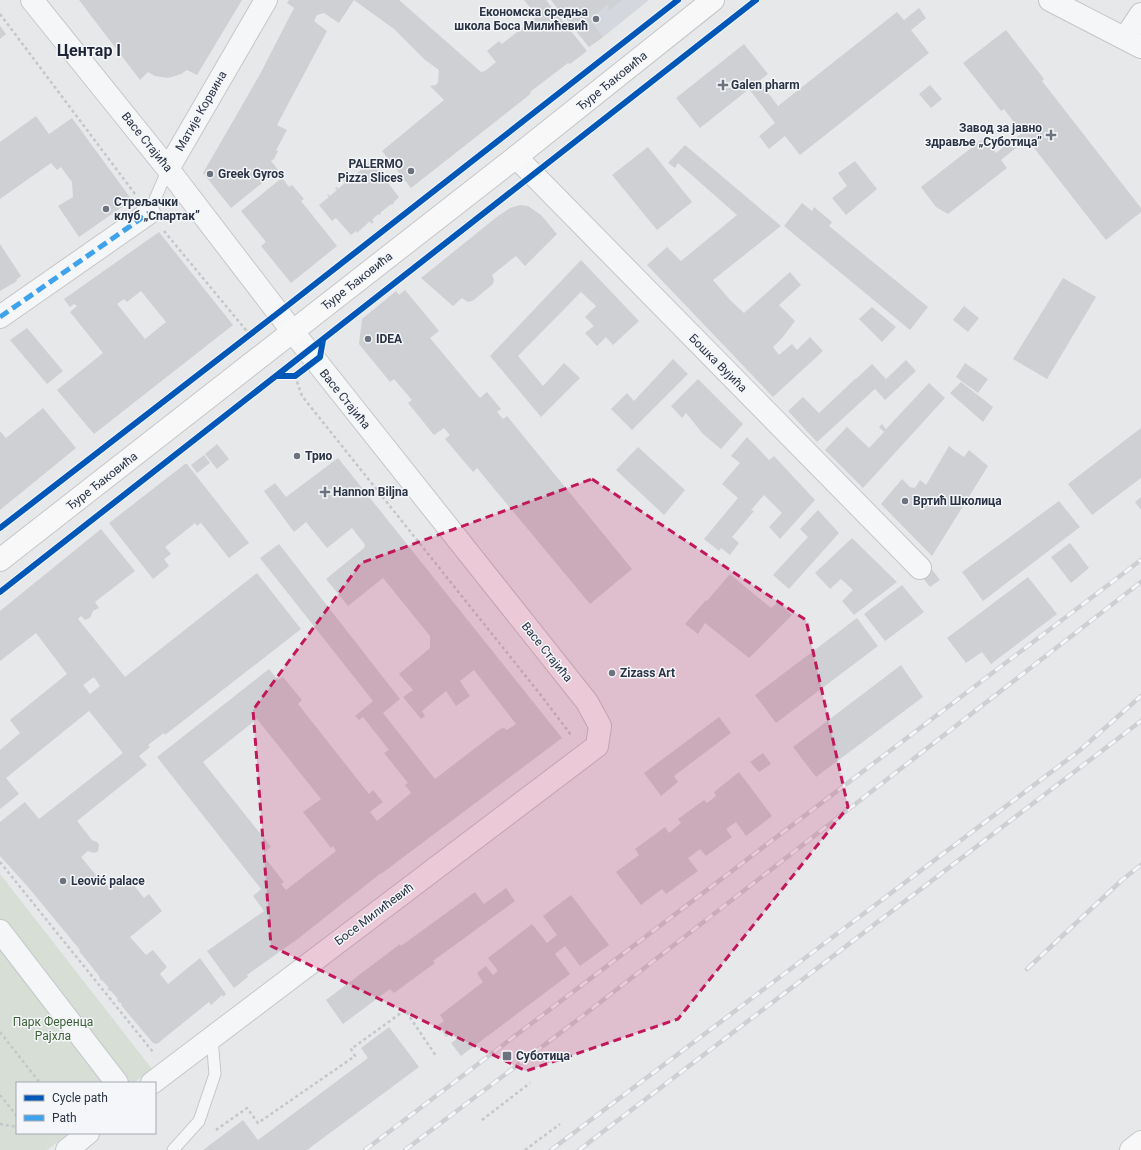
<svg xmlns="http://www.w3.org/2000/svg" width="1141" height="1150" font-family="Roboto,sans-serif">
	<rect width="100%" height="100%" fill="#e6e8ea"/>
	<path fill="#d4d7dd" d="M551 0H649L603 37 589 47Z"/>
	<path fill="#d6ded6" d="M0 874 152 1069 134 1083H17V1133H69L47 1150H0Z"/>
	<path fill="#ced0d3" fill-rule="evenodd" d="M79 0H242L197 75 187 70 181 74 168 78 155 76 148 72 140 80Z
		M289 0H354L339 23 324 13 317 15 314 21 327 31 277 125 287 130 276 150 278 151 274 159 271 161 278 170 231 208 203 173 259 76 294 8 287 3Z
		M354 0H399L481 72 485 71 496 62 487 51 499 41 502 44 537 16 524 0H546L587 51 570 64 568 63 530 92 531 93 528 96 411 188 382 151 444 100 430 86 436 85 438 82 439 70 425 60 394 29Z
		M551 0H622L610 10 607 5 593 17 592 21 593 24 603 37 589 47Z
		M919 8 926 18 911 30 929 53 800 155 785 136 769 149 759 136 775 123 749 89 700 128 676 98 744 44 768 74 759 81 778 106 897 12 904 20Z
		M0 26 6 34 0 39Z
		M1006 30 1044 79 1042 81 1141 208V212L1106 240 1027 139 1001 160 1007 168 948 214 936 207 921 187 984 138 996 153 1022 133 1004 109 1001 111 963 63Z
		M930 85 942 99 931 108 919 94Z
		M36 116 49 134 72 118 132 200 79 237 58 206 73 197 72 182 61 167 57 170 51 163 0 199V142Z
		M685 145 781 226 713 280 730 300 744 313 790 272 801 285 779 305 795 321 782 338 773 347 779 355 792 344 797 350 810 337 823 351 773 397 647 265 667 247 681 261 737 215 678 163 675 168 668 163Z
		M648 147 692 202 657 230 612 175Z
		M371 161 399 197 394 202V203L392 205 391 204 380 213 381 214 379 215 378 214 372 220 374 222 371 224 370 221 357 233 356 231 351 235 336 218 332 221 319 205 329 197 327 195 328 194 330 196 337 190 335 188 337 187 338 189 345 183 342 179 343 178 346 182 353 176 352 174 353 173 355 175Z
		M855 161 877 189 846 215 832 198 847 186 838 173Z
		M283 177V179L289 187 292 185 304 199 301 201 337 246 291 283 261 246 266 242 241 211Z
		M802 203 812 211 814 207 832 222 829 226 928 307 910 330 784 226Z
		M520 205 528 206 541 215 557 234 525 266 516 256 492 275 494 280 493 284 475 299 472 301 468 302 462 298 453 306 421 278 498 216 510 208Z
		M159 232 233 325 94 434 57 390 103 353 70 312 77 306 74 304 70 307 64 299ZM141 291 166 322 145 339 117 304 124 299 127 302Z
		M0 244 21 276 16 280 17 281 0 291Z
		M581 260 639 321 613 345 606 337 597 346 585 333 594 326 585 317 596 306 581 292 518 356 543 386 564 363 580 378 541 417 490 356Z
		M1063 278 1096 297 1047 379 1013 359Z
		M405 290 439 331 430 338 480 398 487 392 501 409 497 412 503 419 507 416 632 569 590 604 477 468 473 472 445 439 450 435 444 428 434 435 408 403 412 400 394 379 390 382 359 344 362 319 396 291 399 295Z
		M964 306 979 318 968 332 953 320Z
		M872 307 896 327 882 342 859 319Z
		M27 328 63 371 47 384 10 340Z
		M673 359 688 374 632 430 611 409 627 393 634 401Z
		M906 360 916 371 885 400 875 389 817 442 788 411 803 397 819 413 855 379H856L872 364 886 379Z
		M965 363 988 379 978 393 956 377Z
		M698 379 743 424 721 449 703 434 686 413 682 418 671 406Z
		M961 382 993 407 983 422 950 393Z
		M929 383 945 398 863 488 825 450 847 427 869 448 884 432 879 427 882 424 886 429Z
		M43 408 76 448 0 510V431L6 438Z
		M1141 428V478L1092 515 1068 484Z
		M747 437 769 460 774 456 815 500 780 539 769 527 782 513 764 495 751 510 754 511 732 537 739 543 730 555 721 548 719 551 704 539 738 498 722 484 740 463 731 456Z
		M217 444 229 459 217 469 205 454Z
		M949 446 955 451 964 457 969 450 988 466 932 556 881 504 902 479 910 487 915 488 920 480 926 485Z
		M638 447 685 490 664 515 616 470Z
		M204 455 210 463 197 473 191 465Z
		M338 458 562 738 381 874V873L299 938 247 975 248 977 234 988 207 951 264 911 253 896 261 889 157 757 269 669 278 680 283 677 302 700 298 704 369 794 373 790 383 802 370 812 377 821 411 793 405 785 408 783 384 753 389 750 363 717 359 720 355 716 373 701 260 558 279 544 400 699 383 713 435 779 500 729 504 728 507 730 516 724 474 670 460 681 470 696 456 706 446 691 422 711 425 716 421 719 403 697 413 690 399 674 430 648V636L383 578 348 606 326 579 364 548 365 545 352 528 327 548 306 522 294 532 264 491 275 483 286 497ZM257 719 321 799 303 812 331 848 333 846 336 851 286 890 281 884 284 882 262 854 271 847 203 762Z
		M185 464H187L249 543 229 558 201 523 197 526 195 523 165 547 171 554 164 559 169 566 153 579 109 523Z
		M1141 497V510L1135 502Z
		M1059 501 1080 527 983 601 962 572Z
		M818 510 839 533 789 589 773 575 808 537 800 529Z
		M101 529 135 571 95 602 99 608 93 611 90 618 85 620 81 616 78 619 125 677 257 573 301 629 165 735 164 733 148 745 150 747 139 756 147 765 77 821 92 840 97 842 99 845 98 851 97 852 94 853 88 851 81 857 96 875 98 873 109 887 125 874 144 898 149 894 162 911 130 937 146 955 153 950 167 967 160 974 168 984 200 958 226 994 223 997 222 995 211 1005 209 1002 157 1044 153 1043 126 1011 121 1005H122L120 1002 119 1003 117 1000 118 999 111 991H110L107 989 109 988 102 980 101 981 99 977H100L79 951 80 950 28 887 0 856V822L25 802 39 819 123 753 89 711 6 778 19 794 0 809V750L20 733 10 720 67 674 36 633 0 661V611ZM94 677 100 686 90 694 83 685Z
		M852 538 897 582 854 615 842 601 853 590 841 579 830 589 815 573Z
		M1070 543 1089 568 1071 583 1051 557Z
		M930 567 940 580 930 587 920 574Z
		M730 574 771 608 778 602 792 615 749 658 705 623 698 634 685 624 706 600 707 601Z
		M1028 577 1057 614 991 664 982 652 966 663 947 638Z
		M902 585 924 612 885 641 864 614Z
		M857 618 878 646 776 723 755 695Z
		M901 665 923 697 816 777 793 747Z
		M719 717 731 733 674 776 678 782 661 796 644 773Z
		M763 753 771 764 759 772 750 762Z
		M739 772 772 816 746 836 736 822 726 829 732 837 706 856 700 849 688 858 698 871 666 894 662 889 641 905 616 872 639 855 635 849 665 827 669 833 681 823 678 819 704 800 707 803 716 796 714 792Z
		M506 888 515 901 433 961 435 963 394 993 390 989 343 1024 326 1000 400 944 401 946 475 892 484 904Z
		M571 895 609 945 580 966 565 946 555 954 570 974 461 1056 451 1043 457 1039 452 1033 446 1037 438 1025 444 1021 440 1015 483 982 477 973 486 966 493 975 498 971 488 958 532 924 547 943 557 935 543 916Z
		M389 1027 419 1067 307 1150H203L243 1120 258 1140 368 1058 361 1048Z"/>
	<g fill="none" stroke-linecap="round" stroke-linejoin="round">
		<defs>
			<path id="lane" d="M149 213 168 169
				M173 1150 199 1121 215 1074 212 1038"/>
			<path id="street" d="M32 0 168 169 293 332 587 702 600 726 597 746 152 1083
				M1050 0 1141 47
				M1125 38 1141 14
				M516 157 920 568
				M168 169 266 0
				M0 317 149 213
				M0 931 117 1083
				M67 1150 88 1133"/>
			<path id="secondary" d="M0 560 516 157 713 0
				M1131 1150 1141 1142"/>
		</defs>
		<use href="#lane" stroke="#c4c6c8" stroke-width="13"/>
		<use href="#street" stroke="#c4c6c8" stroke-width="24"/>
		<use href="#secondary" stroke="#c4c6c8" stroke-width="24"/>
		<path stroke="#c5c6ca" stroke-width="2.5" stroke-dasharray="3 3" stroke-linecap="butt" d="M0 14 135 194
			M164 231 250 335
			M295 376 302 396 540 694 571 735 570 736
			M0 862 153 1052
			M0 1032 40 1083
			M0 1095 17 1116
			M482 1120 530 1083
			M0 1124 17 1127
			M216 1130 247 1108 258 1123 355 1056 351 1049 405 1010 436 1056
			M525 1150 560 1124"/>
		<use href="#lane" stroke="#f5f6f7" stroke-width="11"/>
		<use href="#street" stroke="#f5f6f7" stroke-width="22"/>
		<use href="#secondary" stroke="#f8f8f8" stroke-width="22"/>
		<defs>
			<path id="rail" d="M1027 969 1122 880 1141 865
				M365 1150 1141 560
				M405 1150 580 1018 1141 582
				M551 1150 1079 751 1141 696
				M579 1150 1141 721"/>
		</defs>
		<use href="#rail" stroke="#cecfd2" stroke-width="4.5"/>
		<use href="#rail" stroke="#f4f6f9" stroke-width="3" stroke-dasharray="9" stroke-linecap="butt"/>
		<path stroke="#3ea3ec" stroke-width="5" stroke-dasharray="10 5" stroke-linecap="butt" d="M0 317 149 213"/>
		<defs>
			<path id="cycleway" d="M277 376H295L320 357 323 340
				M0 528 278 313 678 0
				M0 592 756 0"/>
		</defs>
		<use href="#cycleway" stroke="#f4f6f9" stroke-width="8"/>
		<use href="#cycleway" stroke="#0057b8" stroke-width="6"/>
	</g>
	<path fill="#c2185b" fill-opacity="0.2" stroke="#c2185b" stroke-width="3" stroke-dasharray="8 5" stroke-linejoin="round" d="M592 479 806 620 848 807 678 1019 526 1071 271 946 253 710 361 563Z"/>
	<g fill="#6c737f" stroke="#f4f6f9" stroke-width="1.5">
		<circle cx="596" cy="19" r="4"/>
		<path d="M721 79h4v4h4v4h-4v4h-4v-4h-4v-4h4z"/>
		<path d="M1049 129h4v4h4v4h-4v4h-4v-4h-4v-4h4z"/>
		<circle cx="411" cy="171" r="4"/>
		<circle cx="210" cy="174" r="4"/>
		<circle cx="106" cy="209" r="4"/>
		<circle cx="368" cy="339" r="4"/>
		<circle cx="297" cy="456" r="4"/>
		<path d="M323 486h4v4h4v4h-4v4h-4v-4h-4v-4h4z"/>
		<circle cx="905" cy="501" r="4"/>
		<circle cx="612" cy="673" r="4"/>
		<circle cx="63" cy="881" r="4"/>
		<rect x="502" y="1051" width="10" height="10" rx="2"/>
	</g>
	<g text-anchor="middle" dominant-baseline="central" stroke-width="3" stroke-linejoin="round" paint-order="stroke">
		<g font-size="12" font-weight="bold" fill="#2b3445" stroke="#f4f6f9" text-anchor="start">
			<text x="588" y="12" text-anchor="end">Економска средња<tspan x="588" dy="14">школа Боса Милићевић</tspan></text>
			<text x="731" y="85">Galen pharm</text>
			<text x="1042" y="128" text-anchor="end">Завод за јавно<tspan x="1042" dy="14">здравље „Суботица”</tspan></text>
			<text x="403" y="164" text-anchor="end">PALERMO<tspan x="403" dy="14">Pizza Slices</tspan></text>
			<text x="218" y="174">Greek Gyros</text>
			<text x="114" y="202">Стрељачки<tspan x="114" dy="14">клуб „Спартак”</tspan></text>
			<text x="376" y="339">IDEA</text>
			<text x="305" y="456">Трио</text>
			<text x="333" y="492">Hannon Biljna</text>
			<text x="913" y="501">Вртић Школица</text>
			<text x="620" y="673">Zizass Art</text>
			<text x="71" y="881">Leović palace</text>
			<text x="516" y="1056">Суботица</text>
		</g>
		<g font-size="12" fill="#2b3445" stroke="#f4f6f9">
			<text transform="translate(612 81) rotate(-39)">Ђуре Ђаковића</text>
			<text transform="translate(201 111) rotate(-60)">Матије Корвина</text>
			<text transform="translate(147 142) rotate(51)">Васе Стајића</text>
			<text transform="translate(357 281) rotate(-38)">Ђуре Ђаковића</text>
			<text transform="translate(718 363) rotate(45)">Бошка Вујића</text>
			<text transform="translate(345 399) rotate(51)">Васе Стајића</text>
			<text transform="translate(102 481) rotate(-38)">Ђуре Ђаковића</text>
			<text transform="translate(547 652) rotate(51)">Васе Стајића</text>
			<text transform="translate(374 914) rotate(-37)">Босе Милићевић</text>
		</g>
		<g font-size="12" fill="#3f6138" stroke="#f4f6f9">
			<text x="53" y="1022">Парк Ференца<tspan x="53" dy="14">Рајхла</tspan></text>
		</g>
		<g font-size="16" font-weight="bold" fill="#1d2536" stroke="#f4f6f9">
			<text x="89" y="50">Центар I</text>
		</g>
	</g>
	<rect x="16" y="1082" width="140" height="52" fill="#f4f6f9" stroke="#a4a8b1"/>
	<rect x="24" y="1095" width="20" height="6" fill="#0057b8" stroke="#a4a8b1"/>
	<text x="52" y="1102" font-size="12" fill="#2b3445">Cycle path</text>
	<rect x="24" y="1115" width="20" height="6" fill="#3ea3ec" stroke="#a4a8b1"/>
	<text x="52" y="1122" font-size="12" fill="#2b3445">Path</text>
</svg>
